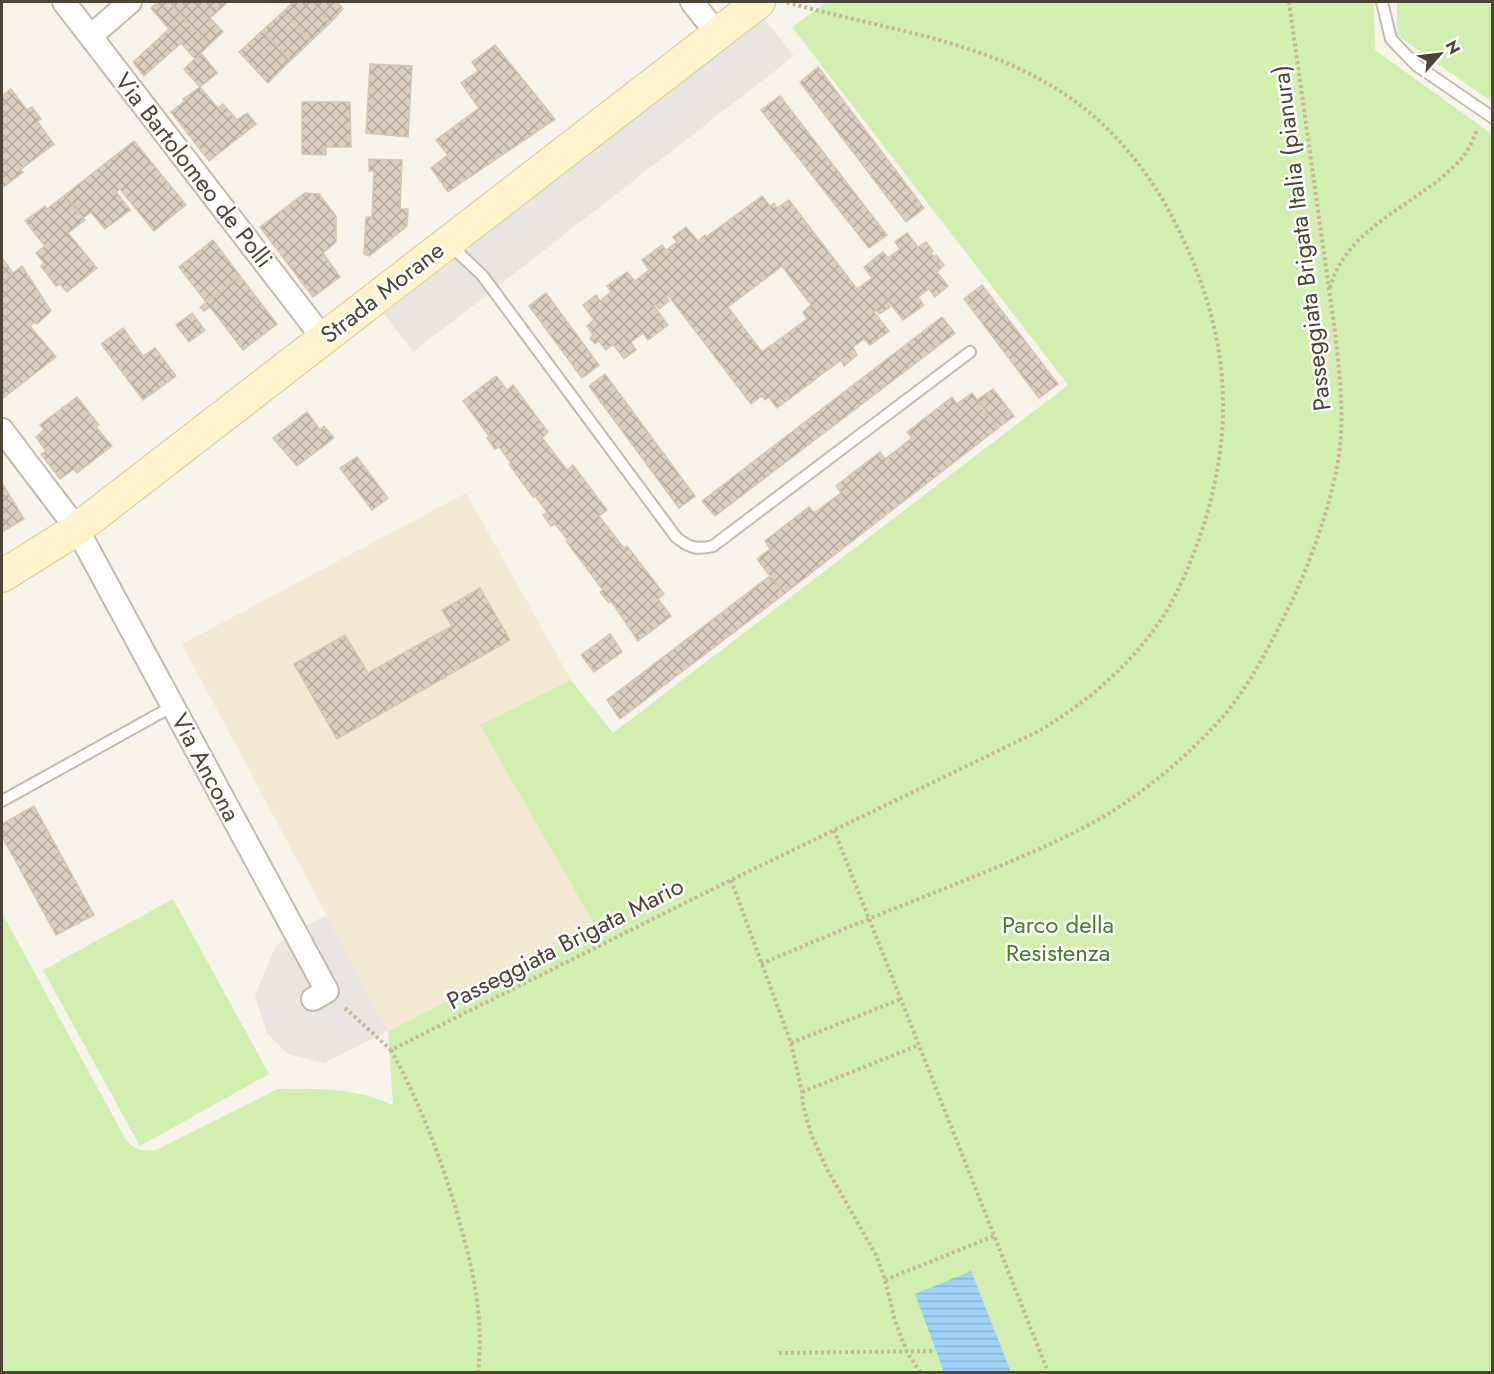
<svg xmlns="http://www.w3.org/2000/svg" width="1494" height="1374" font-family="Jost,sans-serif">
	<defs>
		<pattern id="water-rules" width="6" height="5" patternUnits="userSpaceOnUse" patternTransform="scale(1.5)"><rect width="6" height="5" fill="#a0d3f9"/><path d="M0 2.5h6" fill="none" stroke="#8bb6d6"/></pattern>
		<pattern id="building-cross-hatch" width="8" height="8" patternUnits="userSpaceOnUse" patternTransform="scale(1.5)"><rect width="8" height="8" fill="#dacfbe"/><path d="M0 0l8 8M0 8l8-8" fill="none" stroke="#b3aa9b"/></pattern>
	</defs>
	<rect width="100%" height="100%" fill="#f6f3ea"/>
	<path fill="#f1e9d2" d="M466 493 571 680 481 725 597 927 388 1031 182 644Z"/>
	<path fill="#d1efae" d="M827 2H1374L1375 50 1492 134V1372H2V913L126 1140C136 1151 142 1151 156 1150L278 1089C317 1088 358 1088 393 1105L388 1031 596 927 480 725 571 680 613 733 1068 385 792 27Z
		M1397 2H1492V102L1397 35Z
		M173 899 269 1074 140 1146 43 970Z"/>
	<path fill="#e8e5e2" d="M764 18 794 56 413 352 384 314Z
		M326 915 388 1031 324 1063 288 1054 267 1033 255 995 276 946 295 932Z"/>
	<path fill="url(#water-rules)" d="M971 1271 1011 1372H944L915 1294Z"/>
	<path fill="url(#building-cross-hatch)" stroke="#d5c7b0" stroke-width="1.5" fill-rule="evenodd" d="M158 2H169L209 45 195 59 181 43 144 76 133 62 169 29 151 8Z
		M169 2H228L210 18 223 32 209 45Z
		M293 2H311L330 23 311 41 283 12Z
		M311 2H337L343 9 330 23Z
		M283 12 311 41 290 61 263 30Z
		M263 30 290 61 268 83 239 52Z
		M495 45 555 119 448 192 431 168 448 155 436 140 479 108 461 83 478 71 472 62Z
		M201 53 217 73 200 87 184 69Z
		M370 64 412 66 408 137 366 133Z
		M818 67 924 208 906 222 800 82Z
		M200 87 218 108 223 104 237 120 247 113 256 124 209 161 171 112 185 101 183 99Z
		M11 89 27 110 32 107 41 119 37 121 54 144 20 170 23 172 2 188V96Z
		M780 96 887 235 869 248 761 110Z
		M302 102H350L351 147H326V155L302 154Z
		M134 141 186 205 154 231 120 189 116 192 130 210 105 229 91 212 83 218 65 195Z
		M369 159 402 160 400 209H408L407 226 369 256 364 254 366 217H372L374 171H369Z
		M305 193 319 194 336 216V242L323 253 340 277 313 297 260 227Z
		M65 195 85 220 68 233 97 268 67 292 60 284 56 286 41 266 44 263 36 253 45 246 25 221 45 206 47 209Z
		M762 196 770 206 774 203 777 208 789 200 857 289 872 278 864 267 883 252 888 258 900 249 895 242 907 233 918 247 926 242 933 251 931 253 934 257 936 255 944 265 937 272 948 286 935 297 929 289 918 297 924 305 903 320 888 301 887 303 890 307 879 314 876 310 874 312 889 331 870 345 864 339 853 347 857 355 844 366 841 360 777 408 769 397 765 400 762 396 751 404 668 295 666 296 669 301 659 309 656 305 654 306 668 325 648 340 643 333 631 342 636 350 624 359 613 344 606 350 599 341 595 344 590 338 593 335 587 326 594 320 583 305 596 295 600 301 611 292 607 286 627 272 635 281 649 270 642 260 662 245 666 250 677 242 673 237 686 227 698 241 705 235 706 237ZM782 266 811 305 803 312 807 319 762 352 728 307Z
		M213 240 240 276 206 302 179 267Z
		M2 258 13 273 2 282Z
		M22 266 51 311 37 324 35 322 30 326 56 357 2 399V282Z
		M240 276 277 324 243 350 210 307 204 311 200 307Z
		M982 285 1058 384 1039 398 964 299Z
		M546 293 599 365 582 378 529 306Z
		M192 313 205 330 189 342 176 325Z
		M942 317 955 333 715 516 702 501Z
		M123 328 143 356 155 348 176 376 143 400 101 344Z
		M605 374 695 496 679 508 589 386Z
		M496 376 507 390 513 385 548 432 542 438 567 470 573 465 607 510 599 516 624 548 627 546 664 594 658 599 671 616 638 641 611 601 609 603 600 592 603 590 566 541 567 539 555 524 551 526 543 515 547 512 535 496 533 497 509 464 511 463 499 447 495 449 487 438 489 436 463 401Z
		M993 389 1014 416 998 428 977 400Z
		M972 393 998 428 784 594 757 559 770 549 765 541 809 507 814 513 841 493 836 486 880 452 885 459 912 438 907 432 952 397 957 404Z
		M77 397 99 425 96 427 112 446 77 473 74 469 60 479 41 454 46 451 36 437 44 430 40 425Z
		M307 412 320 430 324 426 334 438 297 466 273 438Z
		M357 457 388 498 372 510 340 468Z
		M2 483 24 519 2 532Z
		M770 576 784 594 620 719 607 700Z
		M480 588 510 640 337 739 294 664 345 635 368 673 452 626 442 610Z
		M610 634 622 652 594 672 581 655Z
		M34 806 94 915 56 935 2 836V824Z"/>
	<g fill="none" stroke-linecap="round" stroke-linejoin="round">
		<defs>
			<path id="lane" d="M1382 2 1391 39 1416 65 1492 117
				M449 244 482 275 676 537C689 548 697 550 713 546L970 352
				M2 801 173 706"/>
			<path id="street" d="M64 2 323 338
				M692 2 717 33
				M91 36 130 2
				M2 430 77 529 327 991 313 999"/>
			<path id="secondary" d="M2 576 77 529 759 2"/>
		</defs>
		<use href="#lane" stroke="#c3bbab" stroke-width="14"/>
		<use href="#street" stroke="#c3bbab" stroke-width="26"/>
		<use href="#secondary" stroke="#dcc995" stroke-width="34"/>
		<path stroke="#c7b89a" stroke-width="4" stroke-dasharray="3 3" stroke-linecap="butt" d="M1330 288C1347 224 1422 204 1462 158 1469 150 1473 139 1477 130
			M834 830 1048 1372
			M731 880 791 1043 802 1092 803 1105 811 1134 827 1169 876 1255 885 1280 895 1321 907 1352 920 1372
			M761 964C819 939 878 915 936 892 990 870 1044 849 1096 821 1142 795 1192 753 1226 713 1253 680 1272 641 1291 603 1311 561 1336 491 1340 446 1344 408 1339 370 1335 332L1289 2
			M345 1008 391 1050 731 880 1039 731C1084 704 1125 670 1156 627 1175 601 1187 571 1198 542 1236 434 1231 338 1181 235 1161 191 1134 153 1098 120 1010 41 894 33 786 2
			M791 1043 901 999
			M391 1050C421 1105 443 1163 460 1224 474 1272 484 1322 478 1372
			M802 1092 919 1045
			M885 1280 994 1236
			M779 1353 933 1351"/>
		<use href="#lane" stroke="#fff" stroke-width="10"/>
		<use href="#street" stroke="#fff" stroke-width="22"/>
		<use href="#secondary" stroke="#fff3cb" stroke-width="32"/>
	</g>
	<g text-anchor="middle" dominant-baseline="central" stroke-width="5" stroke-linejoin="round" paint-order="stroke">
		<g font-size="24" fill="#4c4437" stroke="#fff">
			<text transform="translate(194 170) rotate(52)">Via Bartolomeo de Polli</text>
			<text transform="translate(1301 238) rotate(-97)">Passeggiata Brigata Italia (pianura)</text>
			<text transform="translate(382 292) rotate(-38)">Strada Morane</text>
			<text transform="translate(206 767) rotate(62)">Via Ancona</text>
			<text transform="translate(565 943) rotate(-27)">Passeggiata Brigata Mario</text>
		</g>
		<g font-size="24" fill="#438020" stroke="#fff">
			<text x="1058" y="924">Parco della<tspan x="1058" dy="28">Resistenza</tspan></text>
		</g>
	</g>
	<rect width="1494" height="1374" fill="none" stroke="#4c4437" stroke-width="6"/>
	<g transform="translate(1440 54) rotate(62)" stroke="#ffffff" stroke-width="4.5" paint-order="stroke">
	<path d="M0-4.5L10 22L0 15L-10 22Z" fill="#4c4437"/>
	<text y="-9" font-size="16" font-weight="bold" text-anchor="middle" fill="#4c4437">N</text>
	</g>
</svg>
